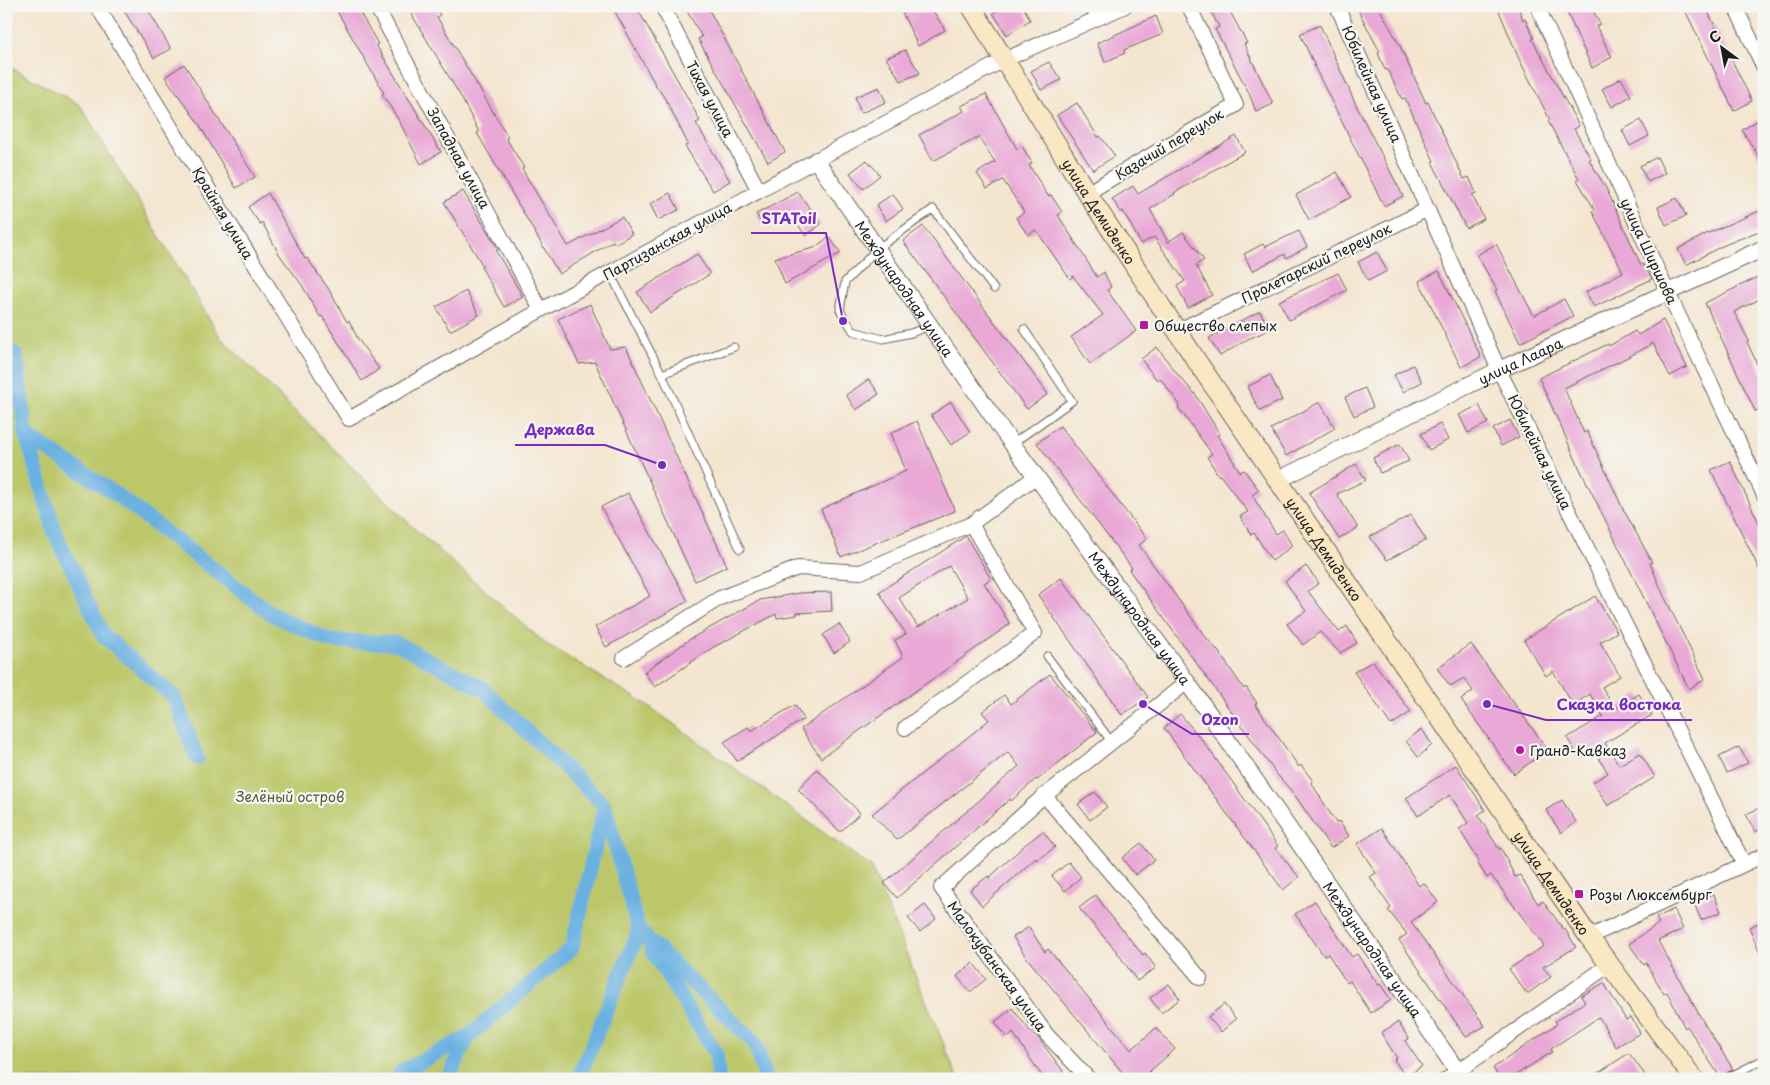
<svg xmlns="http://www.w3.org/2000/svg" width="1770" height="1085" font-family="'Playpen Sans',sans-serif">
	<rect width="100%" height="100%" fill="#f6f6f2"/>
	<filter id="ink" filterUnits="userSpaceOnUse"><feTurbulence type="fractalNoise" baseFrequency=".02" numOctaves="2"/><feDisplacementMap in="SourceGraphic" scale="10" xChannelSelector="R" yChannelSelector="G"/><feConvolveMatrix kernelMatrix="1 2 1 2 8 2 1 2 1" color-interpolation-filters="sRGB"/></filter>
	<filter id="wash" filterUnits="userSpaceOnUse"><feTurbulence type="fractalNoise" baseFrequency=".0096" numOctaves="4" result="noise"/><feDisplacementMap in="SourceGraphic" scale="20" xChannelSelector="R" yChannelSelector="G"/><feGaussianBlur stdDeviation="1.12" result="paint"/><feColorMatrix in="noise" values="0 0 0 0 0 0 0 0 0 0 0 0 0 0 0 0 0 1.4 0 .05"/><feComposite in="paint" operator="in"/></filter>
	<g filter="url(#wash)">
		<rect width="100%" height="100%" fill="#f4e5cf"/>
		<path fill="#bbc769" stroke="#6c7242" d="M6 65 80 105 221 338 416 530 546 644 646 704 871 867 958 1079H6Z"/>
		<g fill="none" stroke-linecap="round" stroke-linejoin="round">
			<path stroke="#6ab1e1" stroke-width="15" d="M6 346 16 356 26 435 117 495 273 615 330 641 396 643 482 688 604 805 639 931 755 1043 766 1079
				M26 435 55 533 103 635 174 697 197 758
				M652 951 716 1054 719 1079
				M397 1079 401 1072 468 1037
				M448 1079 468 1037 572 948 604 808
				M578 1079 639 931"/>
		</g>
		<g id="blocks">
			<path fill="#e9a8d6" fill-rule="evenodd" d="M121 6H146L171 49 154 58Z
				M334 6H356L378 44 376 45 441 152 421 164 398 119 382 94 384 93Z
				M414 6H434L440 15 437 17 508 137 506 138 524 168 522 169 568 246 622 217 632 234 615 244 613 241 559 274 477 133 479 132 461 97 409 10Z
				M612 6H636L691 104 700 121 696 123 730 181 713 191 685 146 688 144 666 100 655 84Z
				M684 6H707L785 152 768 162 698 39 702 37Z
				M899 6H930L945 30 918 46Z
				M1008 6H1023L1030 20 1007 35 993 13Z
				M1208 6H1227L1247 43 1244 44 1273 104 1256 112 1249 93 1215 29 1219 27Z
				M1356 6H1378L1399 44 1426 103 1428 102 1464 179 1469 177 1476 193 1472 195 1484 219 1466 228 1432 162 1434 161 1405 98 1402 99 1387 69 1385 70 1378 53 1380 52Z
				M1497 6H1518L1523 20 1525 19 1534 38 1532 39 1579 126 1574 129 1591 159 1589 160 1606 188 1641 265 1643 264 1652 279 1594 307 1586 292 1623 272 1592 211 1595 210 1577 180 1579 179 1548 121 1550 120 1519 59Z
				M1578 6H1591L1600 24 1596 26 1612 57 1592 68 1567 12Z
				M1683 6H1705L1752 101 1734 111Z
				M1156 16 1163 34 1124 50 1125 53 1105 62 1097 43Z
				M1320 25 1357 107 1403 196 1384 206 1314 66H1315L1300 34Z
				M905 50 920 73 901 81 886 58Z
				M1049 62 1061 80 1041 90 1031 71Z
				M184 64 255 177 236 188 199 124 165 77Z
				M1621 78 1631 96 1612 107 1602 89Z
				M879 87 886 102 861 113 855 97Z
				M986 94 1017 149 1022 146 1032 163 1029 165 1048 196 1051 195 1062 212 1058 215 1097 277 1104 272 1111 287 1107 290 1136 331 1090 364 1071 337 1103 315 1073 276 1070 279 1036 230 1028 235 1016 218 1024 212 1003 180 987 189 977 173 995 162 979 137 933 161 919 135 964 111 961 106Z
				M1077 103 1098 137 1100 136 1115 156 1093 170 1057 115Z
				M1760 119 1764 125V165L1742 130Z
				M1641 120 1649 136 1630 146 1622 130Z
				M1236 136 1245 152 1174 193 1175 194 1150 209 1168 242 1183 232 1204 260 1196 265 1212 295 1188 308 1177 286 1185 281 1154 237 1141 244 1123 211 1121 212 1112 199 1133 186 1138 194Z
				M1657 157 1665 173 1648 182 1640 166Z
				M867 160 880 175 863 189 850 173Z
				M1337 172 1351 197 1309 220 1296 195Z
				M463 191 494 242 498 250 496 251 523 297 504 307 481 267 483 266 444 202Z
				M798 192 821 224 806 236 790 214 764 226 756 214Z
				M268 193 305 259 307 258 328 288 347 322 349 321 358 339 379 369 362 381 322 316 320 317 302 285 279 254 262 222 260 224 248 207Z
				M670 193 679 210 658 220 650 204Z
				M893 194 903 209 886 221 876 205Z
				M1677 198 1686 216 1666 225 1658 207Z
				M1764 209V229L1722 246 1686 265 1678 249 1706 234Z
				M923 226 1048 394 1027 409 903 241Z
				M1299 231 1307 247 1286 258 1285 254 1252 271 1244 254 1263 244 1265 247Z
				M829 237 841 253 785 284 775 258 814 248Z
				M1496 244 1534 316 1564 299 1573 316 1520 343 1495 291 1497 290 1477 255Z
				M1377 252 1387 271 1368 281 1358 262Z
				M697 254 710 274 650 312 637 292Z
				M1439 271 1481 357 1461 367 1419 281Z
				M1338 273 1347 290 1289 320 1279 301Z
				M1764 274V297L1734 312 1749 341 1747 342 1764 379V408L1755 411 1705 303Z
				M466 291 479 315 450 331 436 307Z
				M590 304 610 349 626 347 727 566 695 581 595 362 579 364 558 319Z
				M1260 311 1269 330 1248 339 1220 356 1209 338Z
				M1663 320 1687 367 1670 376 1653 343 1628 357 1564 388 1584 433 1587 431 1622 507 1652 562 1650 563 1663 594 1705 679 1689 689 1579 467 1539 378 1608 344 1609 346 1635 331 1638 335Z
				M1157 347 1177 374 1195 394 1220 434 1217 435 1240 472 1244 470 1259 490 1252 495 1276 534 1283 530 1292 546 1272 561 1254 533 1251 535 1240 516 1248 512 1220 475 1219 476 1207 457 1212 454 1178 407 1180 405 1160 378 1157 380 1141 359Z
				M1413 365 1422 382 1403 392 1394 375Z
				M1270 375 1282 400 1260 411 1247 387Z
				M869 379 879 394 856 410 846 395Z
				M1365 388 1373 407 1354 416 1345 397Z
				M951 402 970 432 951 445 931 415Z
				M1320 402 1335 428 1286 456 1271 429Z
				M1479 405 1488 423 1468 433 1459 415Z
				M1510 420 1519 437 1501 446 1493 429Z
				M917 421 955 511 841 557 821 509 906 471 891 433Z
				M1440 424 1448 440 1429 450 1421 434Z
				M1060 426 1147 539 1139 545 1204 635 1218 651 1244 689 1246 687 1257 703 1255 704 1299 767 1301 765 1313 781 1311 782 1336 823 1339 821 1349 836 1331 848 1294 794 1275 772 1129 570 1132 568 1037 443Z
				M1400 444 1409 461 1380 473 1373 458Z
				M1730 461 1764 534V579L1711 470Z
				M1356 464 1366 480 1337 494 1358 528 1339 539 1309 493Z
				M628 493 688 601 606 647 595 627 650 596 601 507Z
				M1411 515 1426 540 1387 560 1370 537Z
				M966 536 991 579 984 583 1010 624 821 758 801 729 903 657 895 640 906 634 879 592ZM949 566 968 598 918 627 899 598Z
				M1306 566 1319 583 1308 591 1339 632 1347 626 1357 643 1340 653 1320 632 1303 645 1287 624 1306 611 1285 581Z
				M1061 578 1148 697 1122 715 1038 595Z
				M831 592 832 611 796 613 797 615 777 618 776 614 712 648 655 687 644 672 690 639 760 600 800 593Z
				M1595 596 1617 632 1600 642 1620 676 1602 687 1615 709 1639 694 1652 715 1605 743 1619 765 1640 753 1655 777 1608 806 1593 782 1608 773 1594 750 1580 759 1567 738 1603 716 1590 694 1573 705 1553 671 1546 676 1524 640Z
				M839 624 850 642 834 653 823 635Z
				M1471 644 1548 750 1514 774 1461 700 1473 691 1464 678 1450 686 1437 668Z
				M1373 661 1411 712 1391 725 1354 672Z
				M1050 674 1097 732 1037 780 1036 779 1011 801 1010 799 897 898 884 883 1019 766 1008 752 897 840 872 814 989 720 982 712 1004 695 1011 704Z
				M795 705 804 719 737 761 724 742 748 727 751 731Z
				M1180 714 1203 741 1278 846 1275 848 1299 877 1283 890 1164 728Z
				M1422 729 1432 745 1418 757 1406 741Z
				M1739 747 1748 763 1727 773 1719 757Z
				M1456 765 1485 810 1478 815 1499 849 1501 848 1515 877 1520 875 1538 904 1543 901 1564 930 1565 929 1576 947 1543 967 1551 977 1527 994 1509 969 1544 946 1491 875 1487 878 1477 862 1479 861 1459 829 1468 823 1450 795 1418 816 1406 798Z
				M817 769 860 813 840 832 798 789Z
				M1095 792 1107 807 1090 820 1078 804Z
				M1562 800 1576 822 1561 833 1546 810Z
				M1764 806V827L1755 832 1746 814Z
				M1382 828 1419 886 1424 883 1438 902 1411 922 1485 1026 1466 1037 1399 940 1407 934 1388 910 1391 908 1370 877 1376 873 1357 844Z
				M1043 831 1055 847 1038 860 1036 858 982 906 970 890 988 876 989 878 1026 844Z
				M1141 843 1154 860 1135 875 1122 858Z
				M1069 862 1081 877 1065 891 1052 876Z
				M1714 894 1721 912 1701 920 1694 903Z
				M1096 895 1107 911 1143 955 1145 953 1156 968 1137 981 1117 952 1079 908Z
				M1315 901 1352 957 1357 954 1378 985 1380 984 1391 1000 1371 1013 1350 981 1347 983 1328 954 1324 956 1295 914Z
				M925 905 936 919 920 932 908 918Z
				M1674 909 1683 929 1658 941 1705 1025 1733 1069 1720 1077 1687 1026 1685 1028 1667 992 1664 994 1646 963 1644 965 1629 944 1659 923 1656 918Z
				M1764 921V961H1763L1749 927Z
				M1029 927 1045 952 1048 949 1065 969 1131 1050 1156 1028 1175 1049 1141 1079H1128L1026 957 1013 937Z
				M973 963 986 979 970 992 957 976Z
				M1604 983 1626 1020 1631 1017 1640 1033 1616 1047 1599 1017 1551 1049 1552 1052 1509 1079H1500L1493 1068 1557 1024 1555 1021 1585 1002 1581 996Z
				M1169 984 1180 999 1161 1013 1150 998Z
				M1224 1004 1236 1019 1221 1032 1208 1017Z
				M1012 1008 1034 1036 1036 1035 1069 1079H1044L1013 1033 1008 1038 995 1022Z
				M1398 1022 1409 1039 1405 1041 1422 1066 1406 1077 1394 1060 1397 1058 1381 1033Z
				M1629 1053 1648 1079H1589Z"/>
		</g>
	</g>
	<g filter="url(#ink)">
		<use href="#blocks" fill-opacity="0" stroke="#68625b" stroke-width="1"/>
		<g fill="none" stroke-linecap="round" stroke-linejoin="round">
			<defs>
				<path id="service" d="M610 273 662 374 740 549
					M929 326 911 333 883 339 853 331 840 310 845 282 877 249 933 209 994 289
					M662 374 734 347
					M1012 444 1072 401 1024 329
					M1047 656 1111 741
					M1725 1079 1764 1059"/>
				<path id="minor" d="M97 6 349 419 541 310 816 160 1004 60 1125 6
					M376 6 541 310
					M662 6 759 191
					M1337 6 1499 370 1744 864
					M1537 6 1668 293 1764 495
					M1735 6 1764 68
					M1087 193 1236 105 1189 6
					M1177 331 1428 209
					M624 658 720 598 798 568 861 572 971 524
					M905 728 1035 633 971 524 1035 477
					M1044 795 1200 978
					M1589 937 1764 855
					M1089 1079 1047 1035 941 888 1038 801 1187 682
					M1447 1079 1609 965"/>
				<g id="tertiary">
					<path id="s1" d="M816 160 1002 430 1187 682 1463 1079"/>
					<path id="s2" d="M1278 480 1499 370 1764 248"/>
				</g>
				<g id="secondary">
					<path id="s3" d="M971 6 1087 193 1198 363 1589 937 1694 1079"/>
				</g>
			</defs>
			<use href="#service" stroke="#68625b" stroke-width="9"/>
			<use href="#minor" stroke="#68625b" stroke-width="16"/>
			<use href="#tertiary" stroke="#68625b" stroke-width="18"/>
			<use href="#secondary" stroke="#68625b" stroke-width="21"/>
			<use href="#service" stroke="#fff" stroke-width="7"/>
			<use href="#minor" stroke="#fff" stroke-width="14"/>
			<use href="#tertiary" stroke="#fff" stroke-width="16"/>
			<use href="#secondary" stroke="#fae7c3" stroke-width="19"/>
		</g>
	</g>
	<g fill="#b5179e" stroke="#f6f6f2" stroke-width="2">
		<rect x="1139" y="320" width="10" height="10" rx="2.5"/>
		<circle cx="1520" cy="750" r="5"/>
		<rect x="1574" y="889" width="10" height="10" rx="2.5"/>
	</g>
	<g text-anchor="middle" dominant-baseline="central" stroke-width="4.5" stroke-linejoin="round" paint-order="stroke">
		<g font-size="14" fill="#1c1c1c" stroke="#f6f6f2">
			<text transform="translate(1372 84) rotate(66)">Юбилейная улица</text>
			<text transform="translate(710 99) rotate(62)">Тихая улица</text>
			<text transform="translate(1169 144) rotate(-31)">Казачий переулок</text>
			<text transform="translate(459 158) rotate(61)">Западная улица</text>
			<text stroke="none"><textPath href="#s3" startOffset="242">улица Демиденко</textPath></text>
			<text transform="translate(223 213) rotate(59)">Крайняя улица</text>
			<text transform="translate(667 241) rotate(-29)">Партизанская улица</text>
			<text transform="translate(1649 251) rotate(65)">улица Ширшова</text>
			<text transform="translate(1316 263) rotate(-26)">Пролетарский переулок</text>
			<text stroke="none"><textPath href="#s1" startOffset="156">Международная улица</textPath></text>
			<text stroke="none"><textPath href="#s2" startOffset="270">улица Лаара</textPath></text>
			<text transform="translate(1540 452) rotate(64)">Юбилейная улица</text>
			<text stroke="none"><textPath href="#s3" startOffset="648">улица Демиденко</textPath></text>
			<text stroke="none"><textPath href="#s1" startOffset="561">Международная улица</textPath></text>
			<text stroke="none"><textPath href="#s3" startOffset="1052">улица Демиденко</textPath></text>
			<text stroke="none"><textPath href="#s1" startOffset="966">Международная улица</textPath></text>
			<text transform="translate(997 966) rotate(54)">Малокубанская улица</text>
		</g>
		<g font-size="14" fill="#1c1c1c" stroke="#f6f6f2" text-anchor="start">
			<text x="1154" y="325">Общество слепых</text>
			<text x="1530" y="750">Гранд-Кавказ</text>
			<text x="1589" y="894">Розы Люксембург</text>
		</g>
		<g font-size="14" fill="#545837" stroke="#f6f6f2">
			<text x="290" y="796">Зелёный остров</text>
		</g>
	</g>
	<path fill="none" stroke="#7b2cbf" stroke-width="2" d="M843 321L826 233H751M662 465L605 445H515M1487 704L1546 720H1692M1143 704L1192 734H1249"/>
	<g fill="#7b2cbf" stroke="#f6f6f2" stroke-width="2">
		<circle cx="843" cy="321" r="5"/>
		<circle cx="662" cy="465" r="5"/>
		<circle cx="1487" cy="704" r="5"/>
		<circle cx="1143" cy="704" r="5"/>
	</g>
	<g font-size="15" text-anchor="middle" font-weight="bold" fill="#7b2cbf" stroke="#f6f6f2" stroke-width="4.5" stroke-linejoin="round" paint-order="stroke">
		<text x="789" y="224">STAToil</text>
		<text x="560" y="435">Держава</text>
		<text x="1619" y="710">Сказка востока</text>
		<text x="1220" y="725">Ozon</text>
	</g>
	<rect width="1770" height="1085" fill="none" stroke="#f6f6f2" stroke-width="25"/>
	<g transform="translate(1722 48) rotate(328)" stroke="#f6f6f2" stroke-width="4" paint-order="stroke">
	<path d="M0-4L9 19L0 12L-9 19Z" fill="#1c1c1c"/>
	<text y="-8" font-size="14" font-weight="bold" text-anchor="middle" fill="#1c1c1c">С</text>
	</g>
</svg>
